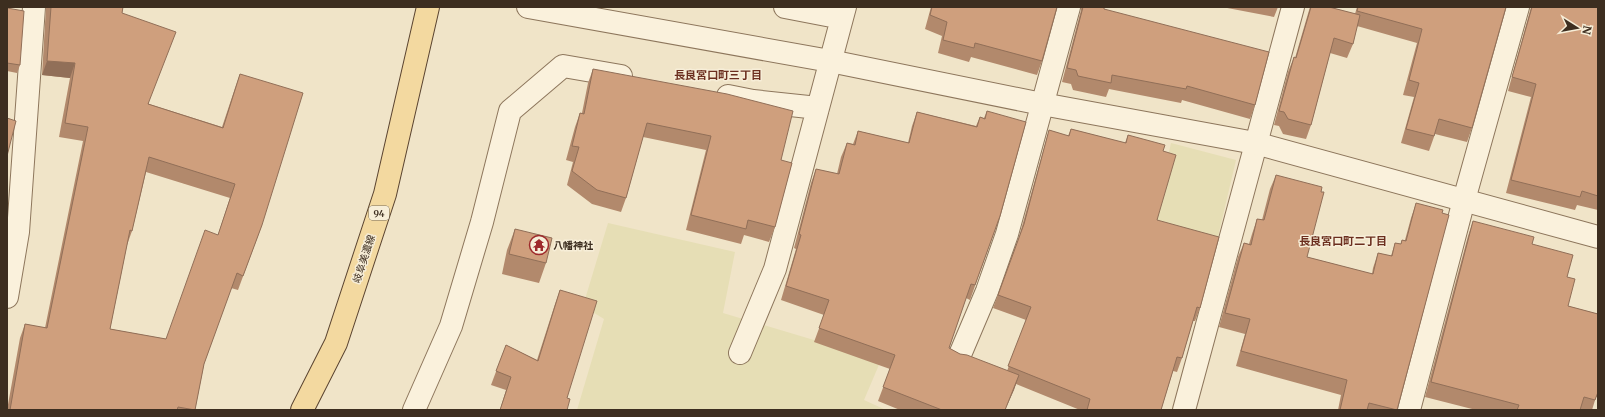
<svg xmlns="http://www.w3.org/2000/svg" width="1605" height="417" font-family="Merriweather,'Noto Sans JP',serif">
	<rect width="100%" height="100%" fill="#f0e4c8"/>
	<path fill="#e6deb5" d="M1171 143 1236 160 1216 245 1152 227Z
		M608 223 735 252 723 313 881 360 864 400 886 410H577L604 319 583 306Z"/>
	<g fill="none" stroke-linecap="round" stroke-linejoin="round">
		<defs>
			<path id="minor" d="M785 7 842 18
				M728 96 753 101 818 108
				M7 297 18 232 34 7
				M740 353 775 269 845 7
				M959 357 987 291 1007 234 1069 7
				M414 410 451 326 482 222 510 111 563 66 621 76
				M1184 410 1293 7
				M1409 410 1464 200 1518 7"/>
			<path id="tertiary" d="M528 7 830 61 1042 104 1255 143 1598 237"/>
			<path id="primary" d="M302 410 336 343 385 194 428 7"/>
		</defs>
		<use href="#minor" stroke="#8d765c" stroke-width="24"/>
		<use href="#tertiary" stroke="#8d765c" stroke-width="24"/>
		<use href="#primary" stroke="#5b4430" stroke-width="24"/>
		<use href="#minor" stroke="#faf1dc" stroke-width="22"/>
		<use href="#tertiary" stroke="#faf1dc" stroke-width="22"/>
		<use href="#primary" stroke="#f3d9a0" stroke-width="22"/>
	</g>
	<path fill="#b2896c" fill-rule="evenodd" d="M46 7H123L122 13 149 104 222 127 235 88 240 74 262 225 238 290 231 288 204 364 195 410H7L20 338 25 324 45 328 83 141 59 137 70 78 42 75ZM146 172 230 198 218 235 166 339 110 329 127 245 132 231Z
		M931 7H1057L1042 61 1037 75 971 57 969 62 938 53 942 36 925 29Z
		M1081 7H1104V9L1255 105 1250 119 1182 100 1181 103 1109 89 1106 97 1073 90 1071 84 1062 82 1081 10Z
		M1222 7H1278L1274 17Z
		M1310 7H1329L1355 14 1357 7H1506L1472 128 1467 142 1435 134 1429 151 1401 143 1414 97 1403 95 1417 43 1357 26 1353 44 1347 58 1330 53 1311 125 1306 139 1283 134 1279 126 1274 125 1288 72 1294 57 1295 58 1307 17Z
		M1531 7H1598V210L1577 205 1575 210 1506 193 1531 97 1508 91Z
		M7 8 20 65 17 73 7 71Z
		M593 69 781 160 775 227 769 242 744 235 741 244 686 230 706 150 643 137 626 198 621 212 592 204 567 185 573 162 566 160 575 127 580 113H582L588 83Z
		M987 111 1000 216 970 300 966 298 949 348 960 354 1007 371 1026 320 993 308 1019 237 1045 144 1049 130 1068 136 1071 129 1125 143 1128 135 1163 151 1157 220 1200 308 1195 321H1193L1182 358 1177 372 1173 371 1161 410H1080L1016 384 1005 410H900L878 401 890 369 814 342 824 315 781 300 796 249 794 248 811 183 816 169 837 174 841 157 847 143 853 144 858 131 908 143 912 126 917 112 976 126 980 117 984 118Z
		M1276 175 1307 257 1372 274 1373 268 1378 253 1391 256 1395 243 1401 244 1402 240H1405L1411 218 1416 203 1397 410H1338L1341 395 1236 366 1245 334 1219 327 1238 257 1244 243 1249 244 1252 234 1257 219 1262 220 1270 189Z
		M1473 221 1532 244 1567 277 1568 306 1598 314V397H1596L1592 410H1476L1425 397 1468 236Z
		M515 229 546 263 539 283 502 274 507 250Z
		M560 290 567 398V410H500L506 390 491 385 506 345 537 360 555 304Z"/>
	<path fill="#916f58" d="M47 61 75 63 70 78 42 75Z
		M1019 375 1014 390 1005 410Z"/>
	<path fill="#cf9f7d" stroke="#916f58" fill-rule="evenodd" d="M51 7H123L122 13 176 32 148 104 223 128 240 74 303 93 262 225 243 276 237 273 204 364 195 410 178 407 177 410H10L25 324 47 328 88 127 65 123 75 63 47 61ZM149 157 235 184 218 235 205 230 166 339 110 329 130 230 132 231Z
		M932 7H1057L1042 61 975 43 974 48 943 40 947 22 930 15Z
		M1083 7H1104V9L1269 52 1255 105 1187 86 1186 89 1112 75 1111 83 1078 76 1076 70 1067 68Z
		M1311 7H1329L1360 15 1353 44 1334 38 1311 125 1288 119 1284 112 1279 111 1294 57 1296 58Z
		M1358 7H1506L1472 128 1439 119 1434 136 1406 129 1419 83 1409 80 1422 29 1357 11Z
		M1532 7H1598V196L1582 191 1580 197 1511 180 1536 84 1512 77Z
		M7 8 24 11 20 65 7 63Z
		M593 69 727 94 793 111 781 160 792 163 775 227 748 220 746 229 691 215 711 136 647 123 626 198 597 190 572 171 579 147 572 146 580 113 584 114Z
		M987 111 1026 122 1000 216 975 285 971 284 949 348 960 354 967 355 1019 375 1005 410H942L883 387 895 355 819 328 829 300 786 286 801 235 799 234 816 169 839 174 847 143 855 145 858 131 909 143 917 112 977 127 980 117 985 119Z
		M7 118 16 121 7 156Z
		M1071 129 1126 143 1128 135 1165 145 1163 151 1176 155 1157 220 1219 237 1200 308 1197 307 1182 358 1177 357 1161 410H1087L1090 399 1008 366 1031 307 998 295 1024 224 1049 130 1069 136Z
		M1276 175 1322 187 1321 192H1324L1307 257 1373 274 1378 253 1392 256 1395 243 1401 244 1402 240 1406 241 1416 203 1443 210 1442 213 1449 215 1397 410 1369 403 1367 410H1340L1347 380 1241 351 1250 319 1225 313 1244 243 1251 245 1257 219 1264 220Z
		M1473 221 1534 237 1532 244 1573 255 1567 277 1575 279 1568 306 1598 314V392L1595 400 1584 397 1580 410H1517L1519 405 1431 382Z
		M515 229 552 238 546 263 509 254Z
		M560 290 597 301 567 398 570 399 567 410H500L511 377 496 371 506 345 538 361Z"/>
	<defs>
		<symbol id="temple-ring" viewBox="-11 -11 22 22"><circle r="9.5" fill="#f7eed8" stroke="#9e2a2b" stroke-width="1.5"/><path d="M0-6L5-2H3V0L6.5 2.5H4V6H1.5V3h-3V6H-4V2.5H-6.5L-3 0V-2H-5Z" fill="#9e2a2b"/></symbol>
	</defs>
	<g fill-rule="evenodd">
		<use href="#temple-ring" x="528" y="234" width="22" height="22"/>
	</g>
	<g text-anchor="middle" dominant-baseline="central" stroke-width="3" stroke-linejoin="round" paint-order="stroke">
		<rect fill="#f7eed8" stroke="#756857" stroke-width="1" x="369" y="206" width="20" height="14" rx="3"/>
		<g font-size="9" font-weight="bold" fill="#3d2e20">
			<text x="379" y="213">94</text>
		</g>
		<g font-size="10" font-weight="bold" fill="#3d2e20" stroke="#f7eed8" text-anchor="start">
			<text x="553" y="245">八幡神社</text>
		</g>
		<g font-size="10" fill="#3d2e20" stroke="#f7eed8">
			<text transform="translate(364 259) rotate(-72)">岐阜美濃線</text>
		</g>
		<g font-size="11" font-weight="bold" fill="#6b2e1e" stroke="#f7eed8">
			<text x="718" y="75">長良宮口町三丁目</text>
			<text x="1343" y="241">長良宮口町二丁目</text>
		</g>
	</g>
	<rect width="1605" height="417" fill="none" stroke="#3d2e20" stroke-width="16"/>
	<g transform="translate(1577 28) rotate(101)" stroke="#f7eed8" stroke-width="3" paint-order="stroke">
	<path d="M0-3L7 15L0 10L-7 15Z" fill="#3d2e20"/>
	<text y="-6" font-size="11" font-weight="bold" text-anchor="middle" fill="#3d2e20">N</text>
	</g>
</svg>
